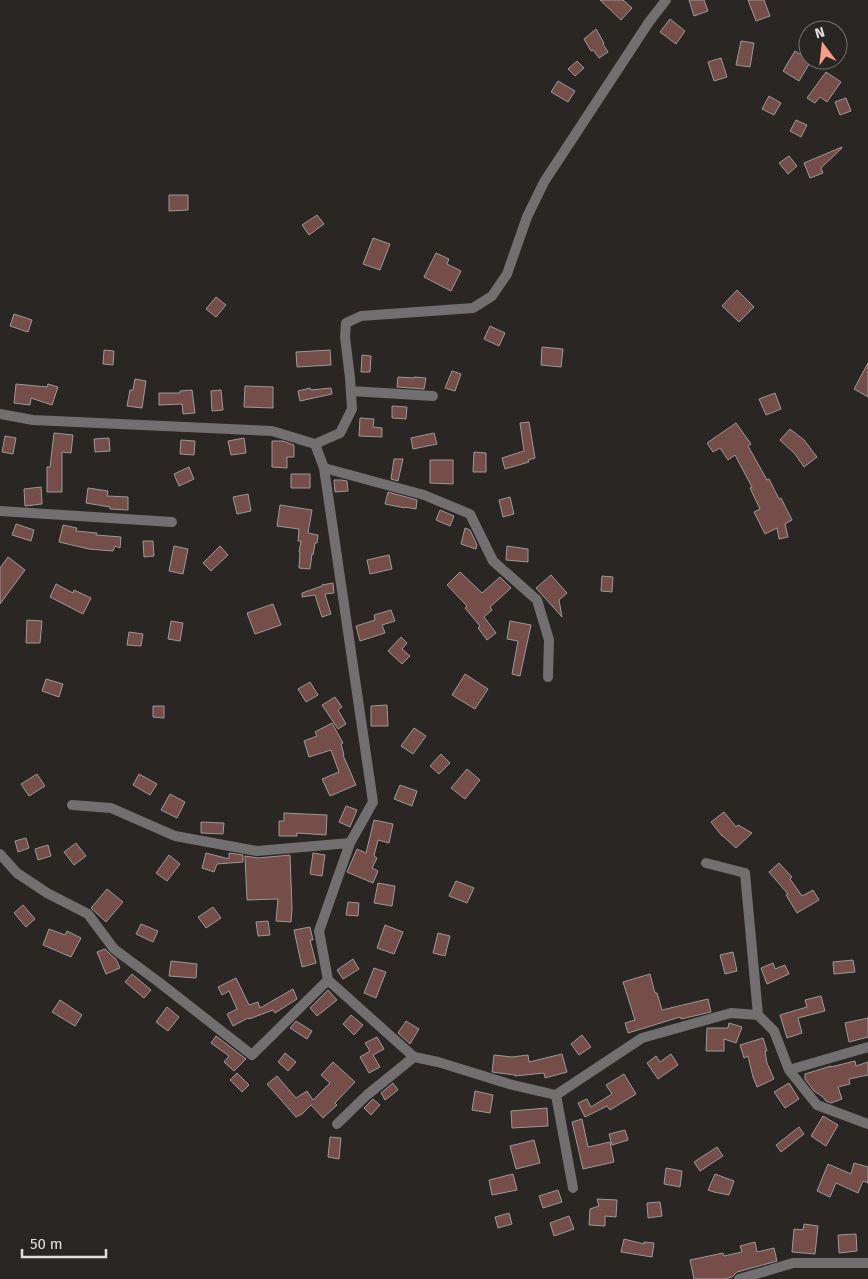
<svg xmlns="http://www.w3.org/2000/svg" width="868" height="1279" font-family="'Fira Sans',sans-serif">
	<rect width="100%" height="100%" fill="#292624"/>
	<path fill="#754d49" stroke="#9d9998" d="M600 0H623L632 8 621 20Z
		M689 0H704L708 11 694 16Z
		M748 0H764L770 16 756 21Z
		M670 19 685 31 676 44 660 32Z
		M596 29 604 43 603 44 608 52 599 58 593 50 591 51 584 39Z
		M741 41 754 43 750 67 736 65Z
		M795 51 811 61 799 81 783 71Z
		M721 58 727 77 714 81 708 62Z
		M577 61 584 68 575 76 568 69Z
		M826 72 841 82 827 102 820 97 815 103 807 98Z
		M558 81 575 91 568 102 551 92Z
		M769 96 781 103 774 115 762 109Z
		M846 98 851 111 840 115 835 102Z
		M796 120 807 125 801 137 790 131Z
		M842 147V148L821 168 823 173 810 178 804 163Z
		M789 156 797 166 788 174 779 163Z
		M169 195H188V210L169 211Z
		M317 215 324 224 309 235 302 225Z
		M373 238 390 244 380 270 363 264Z
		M436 253 449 259 447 264 461 271 451 291 424 277Z
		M737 290 754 307 739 322 722 306Z
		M216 297 226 305 216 317 206 309Z
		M14 314 32 320 28 332 10 326Z
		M490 326 505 333 499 346 484 339Z
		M542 347 563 349 561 367 541 365Z
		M104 350 114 351 113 365 103 364Z
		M330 350 331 365 297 367 296 352Z
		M362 355 371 356 370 372H361Z
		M868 363V397L854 389Z
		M452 371 461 374 455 391 445 388Z
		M398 377 414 378V377L426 378 424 389 397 387Z
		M135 379 146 381 142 408 127 406 130 390H133Z
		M16 384 47 387 48 384 58 387 52 405 31 398 30 405 14 403Z
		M245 386 273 387V408L244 407Z
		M310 388 311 390 331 388 332 394 300 401 298 391Z
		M192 390 195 413 183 414 182 404 159 405V393H180V391Z
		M221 390 223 410 212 411 211 391Z
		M775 393 781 409 766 415 759 399Z
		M392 406 407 407 406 419 392 418Z
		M360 418 374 419 373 427 382 428V437L359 436Z
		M529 422 535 458 528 460 529 462 505 469 502 458 524 451 520 423Z
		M736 423 751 444 748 446 767 480 769 479 779 499 781 498 792 520 785 524 788 537 779 539 777 528 765 534 754 512 760 509 750 488 752 487 735 455 728 460 720 448 713 452 707 443Z
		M790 429 804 440 817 457 804 467 795 454 780 440Z
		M54 433 73 435 71 453 62 452V492H47V467H50Z
		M434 433 437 444 413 449 411 438Z
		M5 436 16 438 13 454 2 452Z
		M109 438 110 451 95 452 94 439Z
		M244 438 246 453 231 455 228 441Z
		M181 440 195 441 194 455 180 454Z
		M272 441H283L294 445V457H287V468L272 467Z
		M474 452 486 453V472H473Z
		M394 459H403L398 481 391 479Z
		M430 460H453V484L430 483Z
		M189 467 194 479 179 486 174 474Z
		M291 474H310V488H291Z
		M334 480H341L347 481 348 491 335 492Z
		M41 487 42 504 25 506 24 489Z
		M88 488 108 491 107 496 128 497V510L110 509V507L86 503Z
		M388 492 417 500 416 509 405 507V508L385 504Z
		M248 494 251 511 237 514 233 497Z
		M510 497 514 514 503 517 499 500Z
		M280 505 312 510 308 533 318 535 317 543H315L313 555 312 554 310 569 299 568 300 552H299L301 541H298L299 529 277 526Z
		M440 510 454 516 450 526 436 520Z
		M16 524 34 530 31 541 12 535Z
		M63 525 77 528 76 531 97 533 96 535 121 537 120 548 115 546 113 551 89 549 59 542Z
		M465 528 470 530 477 545 476 549 461 544Z
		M143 541H153L154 556 144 557Z
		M174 546 188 549 183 574 169 571Z
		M220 546 228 555 211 571 203 563Z
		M507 546 528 549V562L506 560Z
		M389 555 392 569 370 574 367 560Z
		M8 557 25 570 0 604V568Z
		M460 572 482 593 500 577 511 588 490 607 492 610 484 617 496 633 487 640 478 628 480 626 465 608 467 606 447 585Z
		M551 575 567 593 559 600 562 617 536 588Z
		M602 576 613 577 612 592 601 591Z
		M333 583 334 593 325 594 331 614 322 617 315 595 302 597V593L322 586V585Z
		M56 584 73 593 74 590 91 598 83 614 50 597Z
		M273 604 281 625 255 634 247 613Z
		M391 610 395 621 382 625 385 633 360 641 356 626 375 620 374 615Z
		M27 620 42 621 40 643H26Z
		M171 621 183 623 180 641 168 639Z
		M510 621 531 625 520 676 512 674 518 641 507 639Z
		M129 632 143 634 141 646 127 645Z
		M401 637 407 643 402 649 410 656 402 664 388 651Z
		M465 674 488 689 475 709 452 695Z
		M46 679 63 684 59 697 42 691Z
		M310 682 318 695 306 702 298 689Z
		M335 697 342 707 338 710 346 724 338 729 322 705Z
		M387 705 388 726H371V706Z
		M153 706H164V718L153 717Z
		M332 723 343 743 341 744 344 755H343L356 785 330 796 322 779 339 772 331 750 309 757 304 741 317 736 315 732Z
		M414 728 426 736 413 754 401 746Z
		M441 754 450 763 439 774 430 766Z
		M467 769 480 780 465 799 451 788Z
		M37 774 45 786 29 796 21 784Z
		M139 774 157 784 150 795 133 785Z
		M400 785 417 791 412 806 394 799Z
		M170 794 185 802 177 818 161 810Z
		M346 806 357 810 350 827 339 822Z
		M724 812 736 827 738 825 752 833 736 848 723 836H722L711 822Z
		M284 813 327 815 326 835 297 833V836H279V821H284Z
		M374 820 393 824 389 843 378 840 374 856 377 858 372 868 378 871 373 883 347 872 357 849 366 853Z
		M201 822 224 823 223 834 201 833Z
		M26 838 29 848 18 852 15 841Z
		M76 843 86 856 74 865 64 852Z
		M48 845 51 856 38 860 35 849Z
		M206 853 229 859V853L243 855V862L217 864 214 872 202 868Z
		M313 853 325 855 322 876 310 874Z
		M169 855 180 864 167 881 156 873Z
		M290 855 292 909 291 922 276 921 278 899 247 900 245 856 258 858Z
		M779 863 792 877 790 879 802 896 813 890 819 900 797 913 786 895 788 894 769 872Z
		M456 881 474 888 467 903 449 896Z
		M378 883 395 886 392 906 374 903Z
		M107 889 123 902 106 922 91 908Z
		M348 902 359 903 358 916 346 915Z
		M23 905 35 919 26 927 14 913Z
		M213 907 221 918 206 928 198 917Z
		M268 921 270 935 258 936 256 922Z
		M141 924 158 931 153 942 136 934Z
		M385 925 403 932 394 954 377 948Z
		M310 927 313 940H310L316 963 302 967 294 930Z
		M49 929 65 935 67 931 81 938 71 957 43 945Z
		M438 933 450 936 445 956 433 953Z
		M105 949 110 954 116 959 120 968 106 974 97 952Z
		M733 952 737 971 725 974 720 955Z
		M353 959 359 969 343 979 337 970Z
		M853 960 855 972 834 974 833 962Z
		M171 961 197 964 196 978 169 976Z
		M773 963 775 969 785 965 789 974 767 984 761 968Z
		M374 968 386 972 376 998 364 993Z
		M132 974 151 990 144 998 125 982Z
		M650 974 655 993H657L662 1010 708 999 711 1012 681 1019 680 1017 628 1033 625 1023 635 1020 623 982Z
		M236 978 249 1005 258 1002 260 1008 293 989 297 999 275 1013 273 1010 249 1019 248 1018 233 1026 227 1014 237 1009 229 991 222 995 218 987Z
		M328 990 337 1000 317 1016 310 1008Z
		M821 996 825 1011 798 1018 802 1033 787 1038 780 1015 807 1007 805 1000Z
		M60 1000 82 1015 75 1026 52 1012Z
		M167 1007 179 1017 168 1031 156 1022Z
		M351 1015 363 1025 354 1035 343 1024Z
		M868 1018V1037L849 1042 845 1023Z
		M296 1021 312 1031 307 1039 290 1028Z
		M406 1021 419 1029 410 1044 398 1033Z
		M729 1023 742 1027 736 1043 724 1039V1051H706L707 1028H728Z
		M582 1035 591 1047 579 1055 571 1044Z
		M216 1036 246 1059 234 1071 224 1062 229 1056 211 1043Z
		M377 1037 384 1049 373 1055 380 1067 369 1073 360 1057 370 1051 365 1043Z
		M763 1038 767 1051H765L767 1063 774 1079 757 1087 753 1077 748 1056 744 1058 740 1045Z
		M285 1053 296 1062 288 1071 278 1062Z
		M562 1054 567 1072 545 1078 544 1073 515 1076V1075L492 1072 494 1055 512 1057 528 1055 529 1062Z
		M671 1054 678 1065 658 1079 647 1063 656 1056 660 1062Z
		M855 1061 856 1066 868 1062V1075L849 1079 850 1084 838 1087 842 1099 831 1103 826 1101 823 1097 814 1091 805 1079V1074L831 1066V1067Z
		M333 1062 355 1082 335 1103 337 1105 323 1118 311 1105 302 1114 296 1117 267 1084 277 1076 296 1098 307 1091 313 1100 330 1083 321 1075Z
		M237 1073 249 1085 242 1092 230 1080Z
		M624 1074 636 1094 610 1110 607 1106 585 1117 578 1103 587 1099 591 1107 612 1094 606 1085Z
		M393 1083 398 1090 385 1100 381 1093Z
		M789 1083 799 1099 785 1108 774 1092Z
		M475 1091 493 1095 490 1113 472 1110Z
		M373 1099 380 1105 371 1115 364 1108Z
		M547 1108 548 1126 512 1128 511 1111Z
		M823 1116 838 1125 826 1146 811 1136Z
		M582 1119 588 1147 610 1142 614 1162 583 1169 572 1122Z
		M799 1127 804 1134 781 1152 776 1145Z
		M625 1130 628 1140 612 1145 609 1134Z
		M330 1137 341 1138 339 1159 328 1157Z
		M534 1140 540 1163 516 1169 510 1146Z
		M717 1147 723 1156 700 1171 694 1162Z
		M854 1163 868 1167V1183L863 1181 858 1193 836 1183 830 1197 817 1191 828 1164 851 1174Z
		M666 1168 682 1171 680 1187 664 1184Z
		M513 1174 517 1190 492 1195 489 1180Z
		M715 1174 734 1181 729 1195 714 1192 708 1190Z
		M558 1190 562 1202 543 1208 539 1196Z
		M597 1199 617 1200 616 1217 605 1216V1226L589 1225 590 1209 599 1206Z
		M660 1202 662 1216 648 1218 647 1203Z
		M509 1213 512 1224 498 1228 495 1217Z
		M569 1216 574 1229 554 1236 550 1223Z
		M804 1224 818 1226 815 1254 792 1252 794 1229 803 1230Z
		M856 1234 857 1251 839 1253 838 1235Z
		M624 1239 644 1244V1242L654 1243 652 1257 621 1252Z
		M755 1242 757 1252 774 1248 777 1261 737 1272 732 1277 725 1279H694L690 1260 723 1253 724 1256 742 1252 740 1246Z"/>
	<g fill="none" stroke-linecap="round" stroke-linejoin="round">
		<path stroke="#716f6f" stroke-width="10" d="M351 391 433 396
			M0 414 33 420 272 431 315 444 324 468 373 802 350 843 319 931 328 980 414 1057 438 1062 509 1084 556 1095 642 1038 731 1013 758 1015 774 1031 789 1070 817 1105 868 1124
			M315 444 340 433 352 409 350 378 345 337 346 323 361 316 473 308 492 296 507 274 527 217 544 182 649 22 666 0
			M324 468 424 495 470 514 493 561 537 600 549 640 548 677
			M0 511 172 522
			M72 805 111 808 175 836 257 851 350 843
			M0 854 17 873 47 893 88 914 114 949 160 983 252 1055 328 980
			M706 863 745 873 758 1015
			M789 1070 868 1047
			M556 1095 573 1188
			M337 1124 367 1095 414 1057
			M739 1279 793 1263H868"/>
	</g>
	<g transform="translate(823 45) rotate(345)"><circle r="24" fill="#292624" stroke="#73706e"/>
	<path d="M0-4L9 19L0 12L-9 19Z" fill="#f49e8a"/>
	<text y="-8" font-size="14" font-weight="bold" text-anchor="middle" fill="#e2dfde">N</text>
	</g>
	<path d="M22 1249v8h84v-8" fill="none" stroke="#e2dfde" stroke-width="2.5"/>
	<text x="30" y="1249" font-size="15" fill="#e2dfde" stroke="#292624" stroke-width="4" paint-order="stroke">50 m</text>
</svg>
